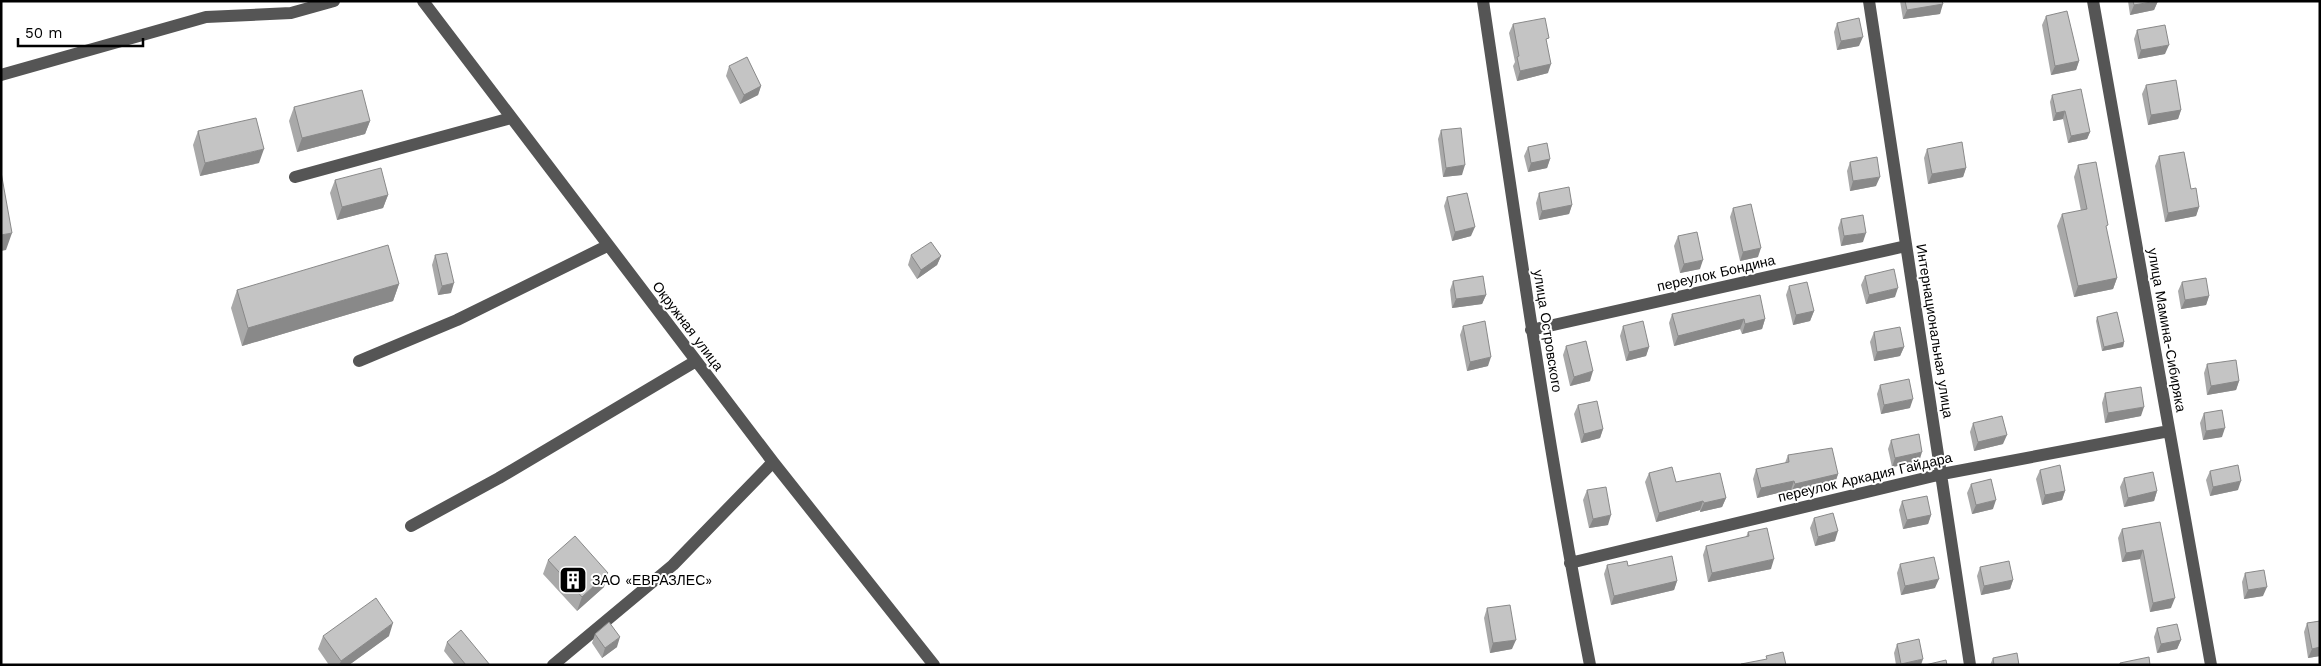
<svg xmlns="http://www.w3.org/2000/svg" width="2321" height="666" font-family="'Work Sans',sans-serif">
	<rect width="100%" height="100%" fill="#fff"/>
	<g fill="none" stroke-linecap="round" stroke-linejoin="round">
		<path stroke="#555" stroke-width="12" d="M423 1 773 462 934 665
			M1483 1C1516 223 1547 445 1590 665
			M1869 1 1970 665
			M2093 1 2211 665
			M1 75 206 17 291 13 334 1
			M295 177 511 118
			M1531 330 1906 246
			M359 361 457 320 607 246
			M411 526 499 478 696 361
			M1570 563 1942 474 2169 431
			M553 665 673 565 773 462"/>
	</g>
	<path fill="#a9a9a9" d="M1900 1H1942L1940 14 1903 19Z
		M2128 1H2158L2154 10 2130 15Z
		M2046 16 2079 61 2076 70 2051 75 2042 25Z
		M1837 23 1859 46 1837 50 1834 32Z
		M1513 24 1547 44 1548 73 1517 81 1513 66 1515 62 1509 33Z
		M2137 30 2165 54 2138 59 2134 39Z
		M729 66 761 86 758 95 740 104 726 76Z
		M2146 85 2181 110 2178 119 2148 125 2142 94Z
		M2052 95 2090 132 2087 139 2068 143 2063 119 2053 121 2050 102Z
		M294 107 370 121 365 134 297 152 289 121Z
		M1441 130 1462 175 1443 177 1438 139Z
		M198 131 259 163 200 176 193 145Z
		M1528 147 1550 159 1547 168 1528 172 1524 156Z
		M1927 149 1966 168 1963 177 1928 184 1924 158Z
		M2159 156 2191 189 2199 207 2196 216 2165 222 2155 166Z
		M1850 162 1876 186 1850 191 1847 171Z
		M2078 165 2106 230 2117 278 2113 289 2074 297 2057 226 2062 214 2081 211 2074 177Z
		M335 180 388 195 383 208 337 220 330 193Z
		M1539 193 1572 205 1569 214 1539 220 1536 203Z
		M1447 197 1471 236 1452 241 1444 206Z
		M1733 208 1758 257 1740 261 1730 217Z
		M1841 219 1863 242 1841 246 1838 228Z
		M1678 236 1700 269 1680 273 1674 246Z
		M435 255 451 293 438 295 432 265Z
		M911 255 941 256 937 265 917 279 908 265Z
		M1865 276 1895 297 1866 304 1861 285Z
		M1453 281 1486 295 1482 304 1452 308 1450 290Z
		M2182 282 2209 296 2206 305 2181 309 2178 291Z
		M399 284 393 301 242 346 231 308 237 290Z
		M1789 286 1814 311 1810 321 1793 325 1786 295Z
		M1672 314 1765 319 1762 329 1742 334 1740 329 1674 346 1669 323Z
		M2097 317 2124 342 2123 347 2102 351 2096 321Z
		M1463 326 1488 366 1467 371 1460 335Z
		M1623 326 1649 347 1646 356 1626 361 1620 336Z
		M1874 332 1904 347 1900 356 1874 361 1870 342Z
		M1566 346 1590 381 1570 386 1563 355Z
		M2207 364 2239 381 2236 390 2207 395 2204 373Z
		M1880 385 1910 408 1881 414 1877 394Z
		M2105 393 2141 416 2105 423 2102 403Z
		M1578 405 1603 429 1600 438 1581 443 1574 414Z
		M2204 413 2222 437 2203 440 2200 423Z
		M1973 423 2003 444 1974 451 1970 432Z
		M1891 440 1919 462 1892 467 1888 449Z
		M1788 455 1838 474 1835 483 1791 493V490L1757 498 1753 479 1756 469 1785 463Z
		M2040 470 2065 491 2062 500 2042 505 2036 479Z
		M2210 471 2238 490 2210 496 2206 480Z
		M1649 473 1726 498 1722 507 1700 512V510L1656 522 1645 482Z
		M2124 478 2157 491 2154 501 2124 507 2120 487Z
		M1971 484 1993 509 1972 514 1967 493Z
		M1587 490 1608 525 1589 528 1583 500Z
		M1902 501 1931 515 1928 524 1903 529 1899 510Z
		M1814 518 1835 541 1815 546 1810 528Z
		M2160 522 2171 608 2150 612 2140 559 2122 562 2118 538 2122 529Z
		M1748 532 1771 569 1708 582 1703 555 1706 546 1746 537Z
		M548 560 604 587 577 611 543 574Z
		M1900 564 1935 588 1901 595 1897 573Z
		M1607 565 1628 566 1677 581 1674 590 1611 605 1604 574Z
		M1980 567 2013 580 2010 589 1981 595 1977 576Z
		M2245 573 2263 596 2244 599 2242 582Z
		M1487 608 1512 649 1490 653 1484 618Z
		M2320 621V656L2308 658 2304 632 2307 623Z
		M2157 628 2181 640 2177 649 2157 653 2154 637Z
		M595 634 617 647 602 658 592 643Z
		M323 636H389L349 665H329L318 649Z
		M447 642 490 665H455L444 651Z
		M1897 644 1921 665H1896L1894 653Z
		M1993 658 2019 665H1990Z"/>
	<path fill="#898989" d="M2158 1 2154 10 2130 15 2134 5Z
		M1943 4 1940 14 1903 19 1907 10Z
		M1863 37 1859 46 1837 50 1841 41Z
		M2169 45 2165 54 2138 59 2141 50Z
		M2079 61 2076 70 2051 75 2055 66Z
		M1551 64 1548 73 1517 81 1520 71Z
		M761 86 758 95 740 104 744 95Z
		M2181 110 2178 119 2148 125 2151 115Z
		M2065 111 2063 119 2053 121 2056 113Z
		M370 121 365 134 297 152 302 138Z
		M2090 132 2087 139 2068 143 2071 136Z
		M264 149 259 163 200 176 205 163Z
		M1550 159 1547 168 1528 172 1531 163Z
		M1465 165 1462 175 1443 177 1446 168Z
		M1966 168 1963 177 1928 184 1932 174Z
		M1880 177 1876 186 1850 191 1853 181Z
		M388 195 383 208 337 220 342 207Z
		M1572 205 1569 214 1539 220 1542 211Z
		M2199 207 2196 216 2165 222 2168 213Z
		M1475 227 1471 236 1452 241 1455 232Z
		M12 233 6 250 1 251V235Z
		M1866 233 1863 242 1841 246 1844 236Z
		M1761 248 1758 257 1740 261 1743 252Z
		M941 256 937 265 917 279 921 270Z
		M1703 260 1700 269 1680 273 1684 264Z
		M2117 278 2113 289 2074 297 2078 286Z
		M454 283 451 293 438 295 442 286Z
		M399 284 393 301 242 346 248 328Z
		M1898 288 1895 297 1866 304 1869 295Z
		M1486 295 1482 304 1452 308 1456 299Z
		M2209 296 2206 305 2181 309 2185 300Z
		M1814 311 1810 321 1793 325 1796 315Z
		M1744 319 1740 329 1674 346 1678 336Z
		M1765 319 1762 329 1742 334 1745 324Z
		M2124 342 2123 347 2102 351 2104 347Z
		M1649 347 1646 356 1626 361 1629 352Z
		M1904 347 1900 356 1874 361 1877 352Z
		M1491 357 1488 366 1467 371 1470 362Z
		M1593 371 1590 381 1570 386 1574 377Z
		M2239 381 2236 390 2207 395 2211 386Z
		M1913 399 1910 408 1881 414 1884 405Z
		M2144 407 2141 416 2105 423 2108 413Z
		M2225 428 2222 437 2203 440 2206 431Z
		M1603 429 1600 438 1581 443 1584 434Z
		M2007 435 2003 444 1974 451 1978 442Z
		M1922 452 1919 462 1892 467 1895 458Z
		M1838 474 1835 483 1791 493 1795 484Z
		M1794 481 1791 490 1757 498 1761 488Z
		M2241 481 2238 490 2210 496 2213 487Z
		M2065 491 2062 500 2042 505 2045 495Z
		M2157 491 2154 501 2124 507 2128 498Z
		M1726 498 1722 507 1700 512 1704 503Z
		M1996 500 1993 509 1972 514 1976 505Z
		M1703 501 1700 510 1656 522 1659 513Z
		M1611 515 1608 525 1589 528 1593 519Z
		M1931 515 1928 524 1903 529 1907 520Z
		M1838 531 1835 541 1815 546 1818 537Z
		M2143 550 2140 559 2122 562 2126 553Z
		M1774 559 1771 569 1708 582 1712 573Z
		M608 573 604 587 577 611 582 597Z
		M1939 579 1935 588 1901 595 1905 586Z
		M2013 580 2010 589 1981 595 1984 586Z
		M1677 581 1674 590 1611 605 1614 596Z
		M2267 587 2263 596 2244 599 2248 590Z
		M2175 598 2171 608 2150 612 2153 603Z
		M393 623 389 636 349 665H339L341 661Z
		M620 637 617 647 602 658 605 648Z
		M1516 640 1512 649 1490 653 1493 643Z
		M2181 640 2177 649 2157 653 2161 644Z
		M2320 647V656L2308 658 2312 649Z
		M1923 659 1921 665H1901V664Z"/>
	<path fill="#c4c4c4" stroke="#898989" d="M1905 1H1942L1943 4 1907 10Z
		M2133 1H2157L2134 5Z
		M2067 11 2079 61 2055 66 2046 16Z
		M1545 18 1549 38 1546 39 1551 64 1520 71 1517 57 1519 56 1513 24Z
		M1859 18 1863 37 1841 41 1837 23Z
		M2165 25 2169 45 2141 50 2137 30Z
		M747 57 761 86 744 95 729 66Z
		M2176 80 2181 110 2151 115 2146 85Z
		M2081 89 2090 132 2071 136 2065 111 2056 113 2052 95Z
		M362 90 370 121 302 138 294 107Z
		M256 118 264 149 205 163 198 131Z
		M1461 128 1465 165 1446 168 1441 130Z
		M1962 142 1966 168 1932 174 1927 149Z
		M1547 143 1550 159 1531 163 1528 147Z
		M2184 152 2191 189 2196 188 2199 207 2168 213 2159 156Z
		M1877 157 1880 177 1853 181 1850 162Z
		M2096 162 2108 225 2106 226 2117 278 2078 286 2062 214 2087 209 2078 165Z
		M381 168 388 195 342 207 335 180Z
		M1 172 12 233 1 235Z
		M1569 187 1572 205 1542 211 1539 193Z
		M1467 193 1475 227 1455 232 1447 197Z
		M1751 204 1761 248 1743 252 1733 208Z
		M1863 215 1866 233 1844 236 1841 219Z
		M1697 232 1703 260 1684 264 1678 236Z
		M931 242 941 256 921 270 911 255Z
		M388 245 399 284 248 328 237 290Z
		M447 253 454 283 442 286 435 255Z
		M1894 269 1898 288 1869 295 1865 276Z
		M1483 276 1486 295 1456 299 1453 281Z
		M2206 278 2209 296 2185 300 2182 282Z
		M1807 282 1814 311 1796 315 1789 286Z
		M1760 295 1765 319 1745 324 1744 319 1678 336 1672 314Z
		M2117 312 2124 342 2104 347 2097 317Z
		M1485 321 1491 357 1470 362 1463 326Z
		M1643 321 1649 347 1629 352 1623 326Z
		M1900 327 1904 347 1877 352 1874 332Z
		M1586 341 1593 371 1574 377 1566 346Z
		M2236 360 2239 381 2211 386 2207 364Z
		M1909 379 1913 399 1884 405 1880 385Z
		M2141 387 2144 407 2108 413 2105 393Z
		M1597 401 1603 429 1584 434 1578 405Z
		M2222 410 2225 428 2206 431 2204 413Z
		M2002 416 2007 435 1978 442 1973 423Z
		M1919 434 1922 452 1895 458 1891 440Z
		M1832 448 1838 474 1795 484 1794 481 1761 488 1756 469 1789 462 1788 455Z
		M2060 465 2065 491 2045 495 2040 470Z
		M2238 465 2241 481 2213 487 2210 471Z
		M1672 467 1676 482 1720 473 1726 498 1704 503 1703 501 1659 513 1649 473Z
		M2153 472 2157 491 2128 498 2124 478Z
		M1991 479 1996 500 1976 505 1971 484Z
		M1606 487 1611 515 1593 519 1587 490Z
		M1927 496 1931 515 1907 520 1902 501Z
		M1833 513 1838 531 1818 537 1814 518Z
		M2160 522 2175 598 2153 603 2143 550 2126 553 2122 529Z
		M1767 528 1774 559 1712 573 1706 546 1749 536 1748 532Z
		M575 536 608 573 582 597 548 560Z
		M1672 556 1677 581 1614 596 1607 565 1627 561 1628 566Z
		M1934 557 1939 579 1905 586 1900 564Z
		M2009 561 2013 580 1984 586 1980 567Z
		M2264 570 2267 587 2248 590 2245 573Z
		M376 598 393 623 341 661 323 636Z
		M1510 605 1516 640 1493 643 1487 608Z
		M2320 621V647L2312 649 2307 623Z
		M609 622 620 637 605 648 595 634Z
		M2177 624 2181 640 2161 644 2157 628Z
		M461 630 490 665H466L447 642Z
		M1919 639 1923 659 1901 664 1897 644Z
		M1783 652 1786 665H1742L1741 664 1767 659 1766 656Z
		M2017 653 2019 665H1994L1993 658Z
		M2149 657 2150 665H2120V663Z
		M1946 660 1947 665H1925Z"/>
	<defs>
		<symbol id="building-square" viewBox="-11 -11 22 22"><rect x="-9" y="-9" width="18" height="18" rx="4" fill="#000" stroke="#fff"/><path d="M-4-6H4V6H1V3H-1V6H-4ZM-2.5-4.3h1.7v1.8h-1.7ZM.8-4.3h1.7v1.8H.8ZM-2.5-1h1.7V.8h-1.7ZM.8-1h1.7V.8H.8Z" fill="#fff"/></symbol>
	</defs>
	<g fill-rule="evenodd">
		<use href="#building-square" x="557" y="564" width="32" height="32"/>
	</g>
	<g text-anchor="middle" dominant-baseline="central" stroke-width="4" stroke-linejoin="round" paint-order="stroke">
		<g font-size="14" fill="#000" stroke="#fff">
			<text transform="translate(1716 273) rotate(-13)">переулок Бондина</text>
			<text transform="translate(688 326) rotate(53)">Окружная улица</text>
			<text transform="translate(2167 330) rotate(80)">улица Мамина-Сибиряка</text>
			<text transform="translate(1548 331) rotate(81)">улица Островского</text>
			<text transform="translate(1935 331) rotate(81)">Интернациональная улица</text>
			<text transform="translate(1865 477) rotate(-13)">переулок Аркадия Гайдара</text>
		</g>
		<g font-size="14" fill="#000" stroke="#fff" text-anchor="start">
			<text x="592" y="580">ЗАО «ЕВРАЗЛЕС»</text>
		</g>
	</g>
	<rect width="2321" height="666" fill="none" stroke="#000000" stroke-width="5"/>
	<path d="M18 38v8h125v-8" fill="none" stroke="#000000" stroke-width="2.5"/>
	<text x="25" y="38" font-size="15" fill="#000000" stroke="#ffffff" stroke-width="4" paint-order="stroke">50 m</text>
</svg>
